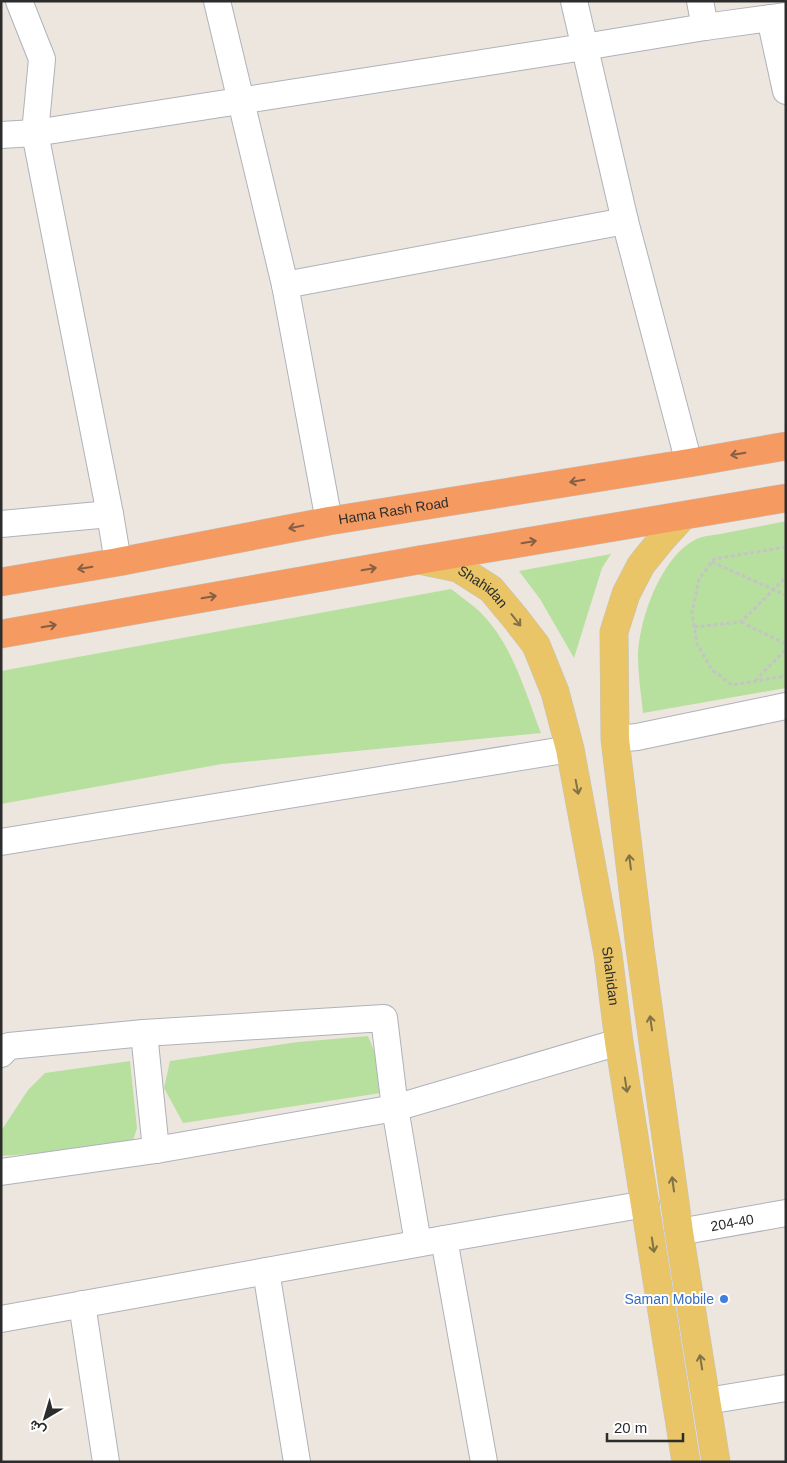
<svg xmlns="http://www.w3.org/2000/svg" width="787" height="1463" font-family="Helvetica,Vazirmatn,sans-serif">
	<rect width="100%" height="100%" fill="#ece6df"/>
	<path fill="#b7e09f" d="M786 521V688L643 713C641 694 638 675 638 656 639 619 662 553 699 538 707 535 717 535 725 533 746 529 766 525 786 521Z
		M611 554 602 568 574 658 540 599 519 571Z
		M451 589C461 597 472 604 481 613 513 645 525 692 541 733L222 764 1 804V671Z
		M368 1036 377 1058 381 1093 183 1123 164 1088 170 1061 298 1042Z
		M130 1061 137 1128 131 1147 1 1156V1131L28 1090 45 1073Z"/>
	<g fill="none" stroke-linecap="round" stroke-linejoin="round">
		<defs>
			<g id="minor">
				<path d="M19 1 42 59 35 133 110 514 118 562"/>
				<path d="M217 1 285 285 329 521"/>
				<path d="M574 1 625 221 689 463"/>
				<path d="M700 1 705 27"/>
				<path d="M770 18 786 91"/>
				<path d="M1 135 35 133 584 47 705 27 786 16"/>
				<path d="M285 285 625 221"/>
				<path d="M1 524 110 514"/>
				<path d="M615 739 637 737 786 706"/>
				<path d="M1 842 570 749"/>
				<path d="M144 1033 156 1150"/>
				<path d="M1 1054 9 1046 144 1033 384 1018 395 1108 418 1243"/>
				<path d="M1 1172 156 1150 395 1108 619 1042"/>
				<path id="s1" d="M679 1232 786 1213"/>
				<path d="M444 1239 484 1462"/>
				<path d="M266 1271 297 1462"/>
				<path d="M82 1304 106 1462"/>
				<path d="M1 1319 444 1239 646 1204"/>
				<path d="M707 1401 786 1388"/>
			</g>
			<g id="major">
				<path d="M683 516 662 539 641 565 626 594 614 632 615 739 640 948 679 1232 716 1462"/>
				<path id="s2" d="M419 560 458 568 491 589 516 619 536 645 555 692 570 749 608 954 619 1042 686 1462"/>
			</g>
			<g id="highway">
				<path id="s3" d="M1 582 118 562 329 521 689 463 786 446"/>
				<path d="M1 634 419 560 786 498"/>
			</g>
		</defs>
		<use href="#minor" stroke="#afb2bb" stroke-width="28"/>
		<use href="#major" stroke="#c4c4c4" stroke-width="29"/>
		<use href="#highway" stroke="#c4c4c4" stroke-width="29"/>
		<path stroke="#c4c4c4" stroke-width="3" stroke-dasharray="4 2.5" stroke-linecap="butt" d="M786 547 714 559 699 579 692 613 697 644 712 670 732 685 786 676
			M712 562 786 595
			M741 622 786 644
			M694 627 741 622 786 577
			M755 681 786 649"/>
		<use href="#minor" stroke="#fff" stroke-width="26"/>
		<use href="#major" stroke="#e9c567" stroke-width="28"/>
		<use href="#highway" stroke="#f59b61" stroke-width="28"/>
	</g>
	<defs><path id="oneway-shaft" d="M-6 0H5M1.5-3L5.5 0L1.5 3" fill="none" stroke-width="1.6" stroke-linecap="round" stroke-linejoin="round" transform="scale(1.25)"/></defs>
	<g stroke="#865e44">
		<use href="#oneway-shaft" transform="translate(738 454) rotate(170)"/>
		<use href="#oneway-shaft" transform="translate(577 481) rotate(171)"/>
		<use href="#oneway-shaft" transform="translate(296 527) rotate(169)"/>
		<use href="#oneway-shaft" transform="translate(529 542) rotate(-9)"/>
		<use href="#oneway-shaft" transform="translate(85 568) rotate(170)"/>
		<use href="#oneway-shaft" transform="translate(369 569) rotate(-10)"/>
		<use href="#oneway-shaft" transform="translate(209 597) rotate(-10)"/>
		<use href="#oneway-shaft" transform="translate(49 626) rotate(-10)"/>
	</g>
	<g stroke="#817147">
		<use href="#oneway-shaft" transform="translate(516 620) rotate(52)"/>
		<use href="#oneway-shaft" transform="translate(577 787) rotate(79)"/>
		<use href="#oneway-shaft" transform="translate(630 862) rotate(-97)"/>
		<use href="#oneway-shaft" transform="translate(651 1023) rotate(-98)"/>
		<use href="#oneway-shaft" transform="translate(626 1085) rotate(81)"/>
		<use href="#oneway-shaft" transform="translate(673 1184) rotate(-98)"/>
		<use href="#oneway-shaft" transform="translate(653 1245) rotate(81)"/>
		<use href="#oneway-shaft" transform="translate(701 1362) rotate(-99)"/>
	</g>
	<circle fill="#3f7fe0" stroke="#fff" stroke-width="2" cx="724" cy="1299" r="5"/>
	<g text-anchor="middle" dominant-baseline="central" stroke-width="4" stroke-linejoin="round" paint-order="stroke">
		<g font-size="14" fill="#2c2c2c" stroke="#fff">
			<text stroke="none"><textPath href="#s3" startOffset="399">Hama Rash Road</textPath></text>
			<text stroke="none"><textPath href="#s2" startOffset="71">Shahidan</textPath></text>
			<text stroke="none"><textPath href="#s2" startOffset="491">Shahidan</textPath></text>
			<text stroke="none"><textPath href="#s1" startOffset="54">204-40</textPath></text>
		</g>
		<g font-size="14" fill="#366cbe" stroke="#fff" text-anchor="end">
			<text x="714" y="1299">Saman Mobile</text>
		</g>
	</g>
	<rect width="787" height="1463" fill="none" stroke="#2c2c2c" stroke-width="5"/>
	<g transform="translate(45 1418) rotate(218)" stroke="#ffffff" stroke-width="4" paint-order="stroke">
	<path d="M0-4L9 19L0 12L-9 19Z" fill="#2c2c2c"/>
	<text y="-8" font-size="14" font-weight="bold" text-anchor="middle" fill="#2c2c2c">ش</text>
	</g>
	<path d="M607 1433v8h76v-8" fill="none" stroke="#2c2c2c" stroke-width="2.5"/>
	<text x="614" y="1433" font-size="15" fill="#2c2c2c" stroke="#ffffff" stroke-width="4" paint-order="stroke">20 m</text>
</svg>
